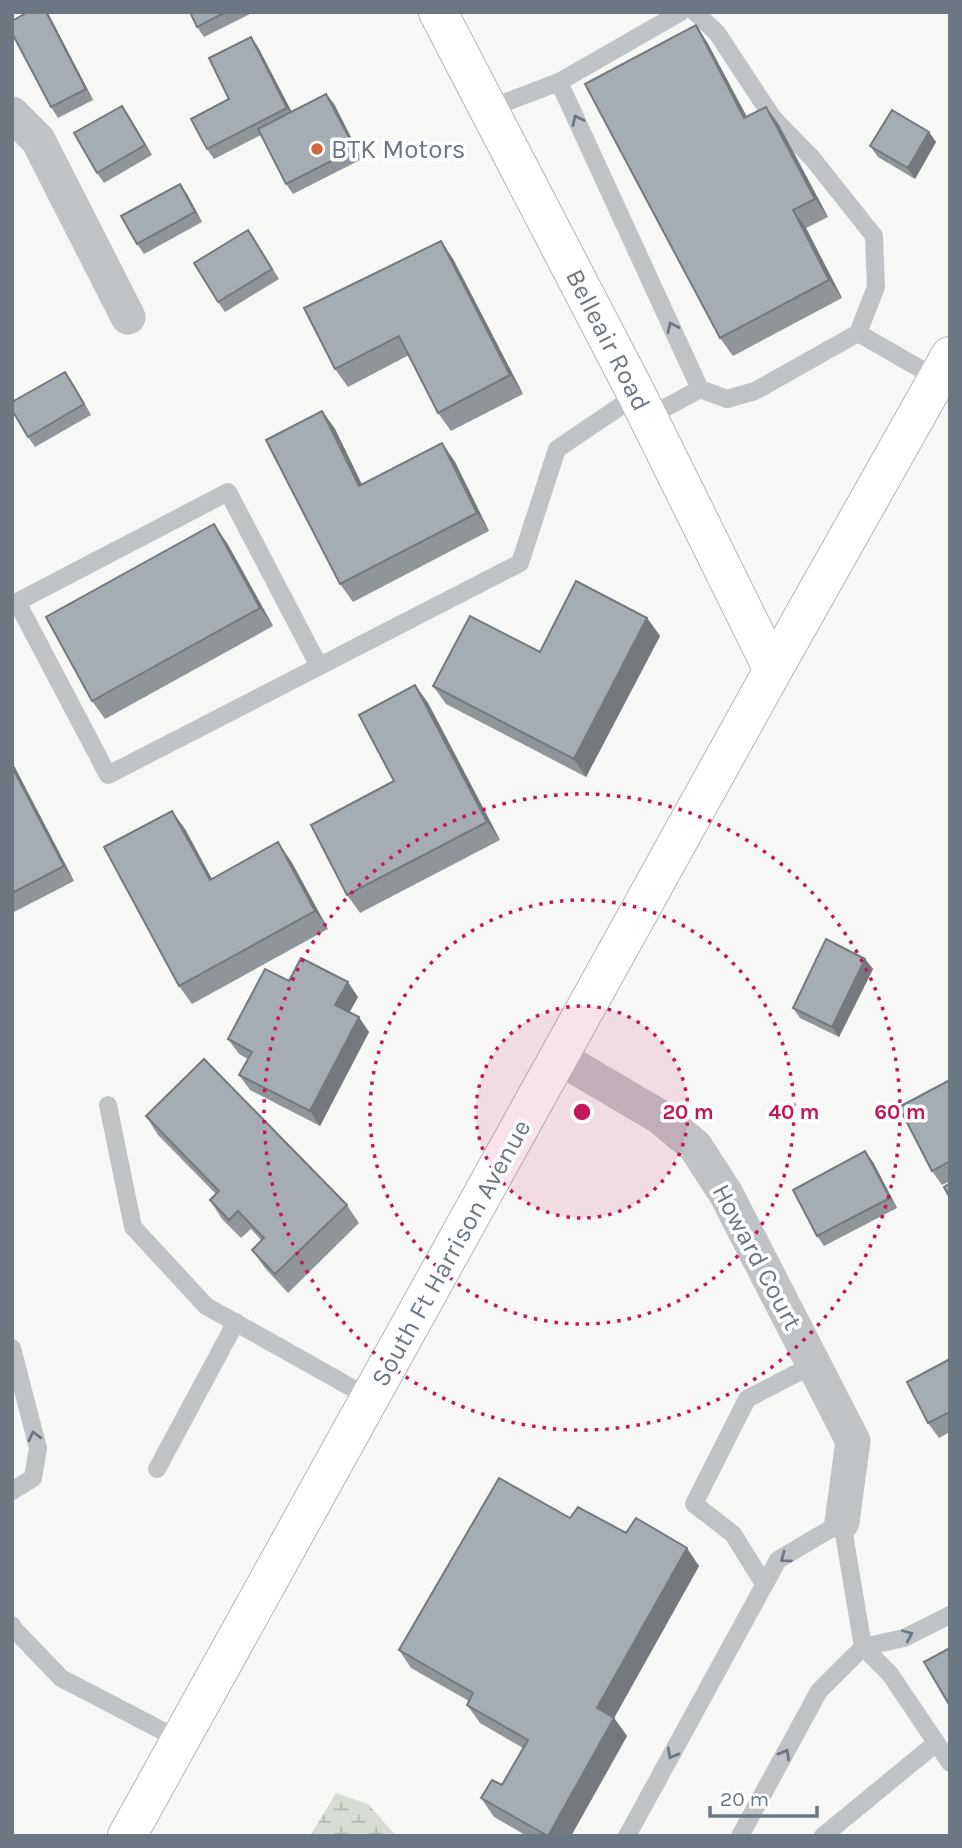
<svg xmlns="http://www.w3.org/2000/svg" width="962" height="1848" font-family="Karla,sans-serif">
	<defs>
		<pattern id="wetland-marsh" width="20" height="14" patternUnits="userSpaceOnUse" patternTransform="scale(1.75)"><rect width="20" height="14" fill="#d7dcd5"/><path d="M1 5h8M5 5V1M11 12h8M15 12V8" fill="none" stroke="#b2b7b2"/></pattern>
	</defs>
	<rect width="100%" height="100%" fill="#f7f8f5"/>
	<path fill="url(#wetland-marsh)" d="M336 1793 368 1804 396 1836H310Z"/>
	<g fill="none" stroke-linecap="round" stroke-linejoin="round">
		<defs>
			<path id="secondary" d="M438 12 637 395 773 670
				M127 1836 773 670 950 356"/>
		</defs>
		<use href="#secondary" stroke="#b3b7bb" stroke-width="40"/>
		<path stroke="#c0c3c6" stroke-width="18" d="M695 12 717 33 773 118 812 158 874 236 876 287 858 333
			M559 82 700 389 727 399 755 391 858 333 940 380
			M488 109 559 82 681 12
			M648 417 700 389
			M319 666 228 492 17 602 108 775 520 563 557 449 637 395
			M108 1105 133 1227 206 1306 370 1398
			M12 1348 38 1448 33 1478 12 1491
			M157 1469 236 1322
			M764 1584 733 1534 694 1504 747 1399 814 1364
			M12 1625 14 1629 61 1678 180 1740
			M863 1647 890 1674 950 1763
			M863 1647 904 1638 950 1615
			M627 1836 778 1560 842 1522 863 1647 819 1691 740 1836
			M823 1836 935 1744"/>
		<path stroke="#c0c3c6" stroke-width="35" d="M12 114 38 140 128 317
			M560 1058 660 1117 695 1146 726 1194 853 1441 842 1522"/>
		<use href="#secondary" stroke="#fff" stroke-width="38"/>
	</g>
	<path fill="#8f9599" d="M190 12H254L204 37 197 27Z
		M49 15 93 100 58 118 51 107Z
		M696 25 708 44 747 117 766 107 779 125 828 217 806 228 842 298 733 356 720 338Z
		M251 37 258 47 291 112 326 94 334 104 362 159 293 194 286 184 261 135 214 159 207 149 229 99Z
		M129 116 152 155 104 183 97 173Z
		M929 132 936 142 915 179 878 157 870 146Z
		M187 194 202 222 144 254 137 244Z
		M255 240 279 279 225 312 218 302Z
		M441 241 453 259 523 394 451 431 438 413 409 355 348 387 335 369Z
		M72 382 91 415 35 447 28 437Z
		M322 411 335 429 362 485 442 443 455 462 489 531 353 602 340 584Z
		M227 543 273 626 105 719 92 701Z
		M647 618 660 636 586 777 446 704 433 686Z
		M415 685 428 703 500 840 360 913 347 895 394 781Z
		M12 762 74 881 12 913Z
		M185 829 212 879 291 861 328 929 192 1004 179 986Z
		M865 959 873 969 839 1037 800 1018 793 1008Z
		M289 981 358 997 349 1013 369 1032 320 1126 250 1090 239 1075 248 1059 239 1054 228 1039Z
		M950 1080V1181L942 1185 932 1171Z
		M146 1116 347 1205 359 1223 288 1293 265 1268 252 1250 262 1241 251 1229 241 1238 222 1219 210 1200 216 1194 158 1135Z
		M873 1162 897 1208 824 1246 817 1236Z
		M950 1359V1432L939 1438 928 1423Z
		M570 1518 626 1533 699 1566 614 1718 627 1736 571 1836H527L494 1817 481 1798 502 1785 523 1748 480 1723 467 1705 469 1701 411 1668 399 1650Z"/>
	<path fill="#74797d" d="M46 12H47L49 15 93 100 86 89Z
		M696 25 708 44 757 136 744 118Z
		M251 37 258 47 295 118 287 108Z
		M326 94 334 104 362 159 355 149Z
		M122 106 129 116 152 155 145 145Z
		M766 107 779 125 828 217 815 199Z
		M929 132 936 142 915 179 908 168Z
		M180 184 187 194 202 222 195 212Z
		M793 210 806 228 842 298 829 280Z
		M441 241 453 259 523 394 510 375Z
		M65 372 72 382 91 415 84 404Z
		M322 411 335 429 372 505 359 486Z
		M442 443 455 462 489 531 477 513Z
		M214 524 227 543 273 626 260 608Z
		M647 618 660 636 586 777 574 759Z
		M415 685 428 703 500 840 487 822Z
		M12 762 74 881 64 866 12 767Z
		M172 811 185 829 222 898 210 880Z
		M278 842 291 861 328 929 315 911Z
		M865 959 873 969 839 1037 832 1027Z
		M348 982 358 997 345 1020 335 1005Z
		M359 1017 369 1032 320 1126 310 1111Z
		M865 1151 873 1162 897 1208 890 1198Z
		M687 1548 699 1566 614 1718 627 1736 571 1836H548L597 1708Z"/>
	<path fill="#a6adb2" stroke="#74797d" stroke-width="2" d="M28 12H46L86 89 51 107 12 33V21Z
		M190 12H226L197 27Z
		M696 25 744 118 766 107 815 199 793 210 829 280 720 338 585 84Z
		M251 37 287 108 207 149 191 119 229 99 209 58Z
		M326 94 355 149 286 184 258 129Z
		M122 106 145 145 97 173 74 133Z
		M892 110 929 132 908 168 870 146Z
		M180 184 195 212 137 244 121 216Z
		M248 230 272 269 218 302 194 263Z
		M441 241 510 375 438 413 399 336 335 369 304 308Z
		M65 372 84 404 28 437 12 410V402Z
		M322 411 359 486 442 443 477 513 340 584 266 440Z
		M214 524 260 608 92 701 46 617Z
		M576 581 647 618 574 759 433 686 470 616 540 652Z
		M415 685 487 822 347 895 311 825 394 781 359 715Z
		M12 767 64 866 12 893Z
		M172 811 210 880 278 842 315 911 179 986 104 847Z
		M826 939 865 959 832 1027 793 1008Z
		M301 958 348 982 335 1005 359 1017 310 1111 239 1075 252 1052 228 1039 265 969 289 981Z
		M204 1059 347 1205 275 1274 252 1250 264 1238 238 1211 229 1220 210 1200 219 1191 146 1116Z
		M950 1080V1161L932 1171 899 1107Z
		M865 1151 890 1198 817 1236 793 1190Z
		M950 1183V1198L944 1187Z
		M950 1359V1412L928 1423 907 1382Z
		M499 1478 570 1518 578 1507 626 1533 636 1518 687 1548 597 1708 614 1718 548 1836 481 1798 492 1780 502 1785 528 1740 467 1705 473 1693 399 1650Z
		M950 1648V1706L924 1662Z"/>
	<defs><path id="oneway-chevron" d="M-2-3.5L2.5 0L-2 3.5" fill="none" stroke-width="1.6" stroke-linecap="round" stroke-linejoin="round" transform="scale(1.75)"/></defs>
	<g stroke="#6b7782">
		<use href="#oneway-chevron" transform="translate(577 120) rotate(-115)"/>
		<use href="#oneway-chevron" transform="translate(672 327) rotate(-115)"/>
		<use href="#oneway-chevron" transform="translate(34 1436) rotate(-104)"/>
		<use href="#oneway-chevron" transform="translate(785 1558) rotate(143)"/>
		<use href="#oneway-chevron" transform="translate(908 1635) rotate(-23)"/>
		<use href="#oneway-chevron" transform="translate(672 1754) rotate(119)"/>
		<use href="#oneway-chevron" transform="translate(785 1754) rotate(-61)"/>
	</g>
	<circle cx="582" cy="1112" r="106" fill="#c2185b" fill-opacity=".12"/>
	<g fill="none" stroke="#c2185b" stroke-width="3.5" stroke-dasharray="3.5 7">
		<circle cx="582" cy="1112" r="106"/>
		<circle cx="582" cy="1112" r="212"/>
		<circle cx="582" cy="1112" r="318"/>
	</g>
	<circle fill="#cd6840" stroke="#fff" stroke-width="2.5" cx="317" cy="149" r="7"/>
	<g text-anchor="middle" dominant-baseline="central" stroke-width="7" stroke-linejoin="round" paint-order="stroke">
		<g font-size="26" fill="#6b7782" stroke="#fff" text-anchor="start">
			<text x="331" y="149">BTK Motors</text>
		</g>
		<g font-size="26" fill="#6b7782" stroke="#fff">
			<text transform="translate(608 340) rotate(63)">Belleair Road</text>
			<text transform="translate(451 1253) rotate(-61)">South Ft Harrison Avenue</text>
			<text transform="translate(757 1257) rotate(62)">Howard Court</text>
		</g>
	</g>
	<circle cx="582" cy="1112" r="10" fill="#c2185b" stroke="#fff" stroke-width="3.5"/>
	<g font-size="21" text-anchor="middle" font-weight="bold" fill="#c2185b" stroke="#fff" stroke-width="7" stroke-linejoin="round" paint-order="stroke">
		<text x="688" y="1119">20 m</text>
		<text x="794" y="1119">40 m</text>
		<text x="900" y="1119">60 m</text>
	</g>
	<rect width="962" height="1848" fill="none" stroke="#6b7782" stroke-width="28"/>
	<path d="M710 1806v10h107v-10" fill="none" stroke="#6b7782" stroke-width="3.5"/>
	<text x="720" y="1806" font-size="21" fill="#6b7782" stroke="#ffffff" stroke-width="5" paint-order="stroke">20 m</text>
</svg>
